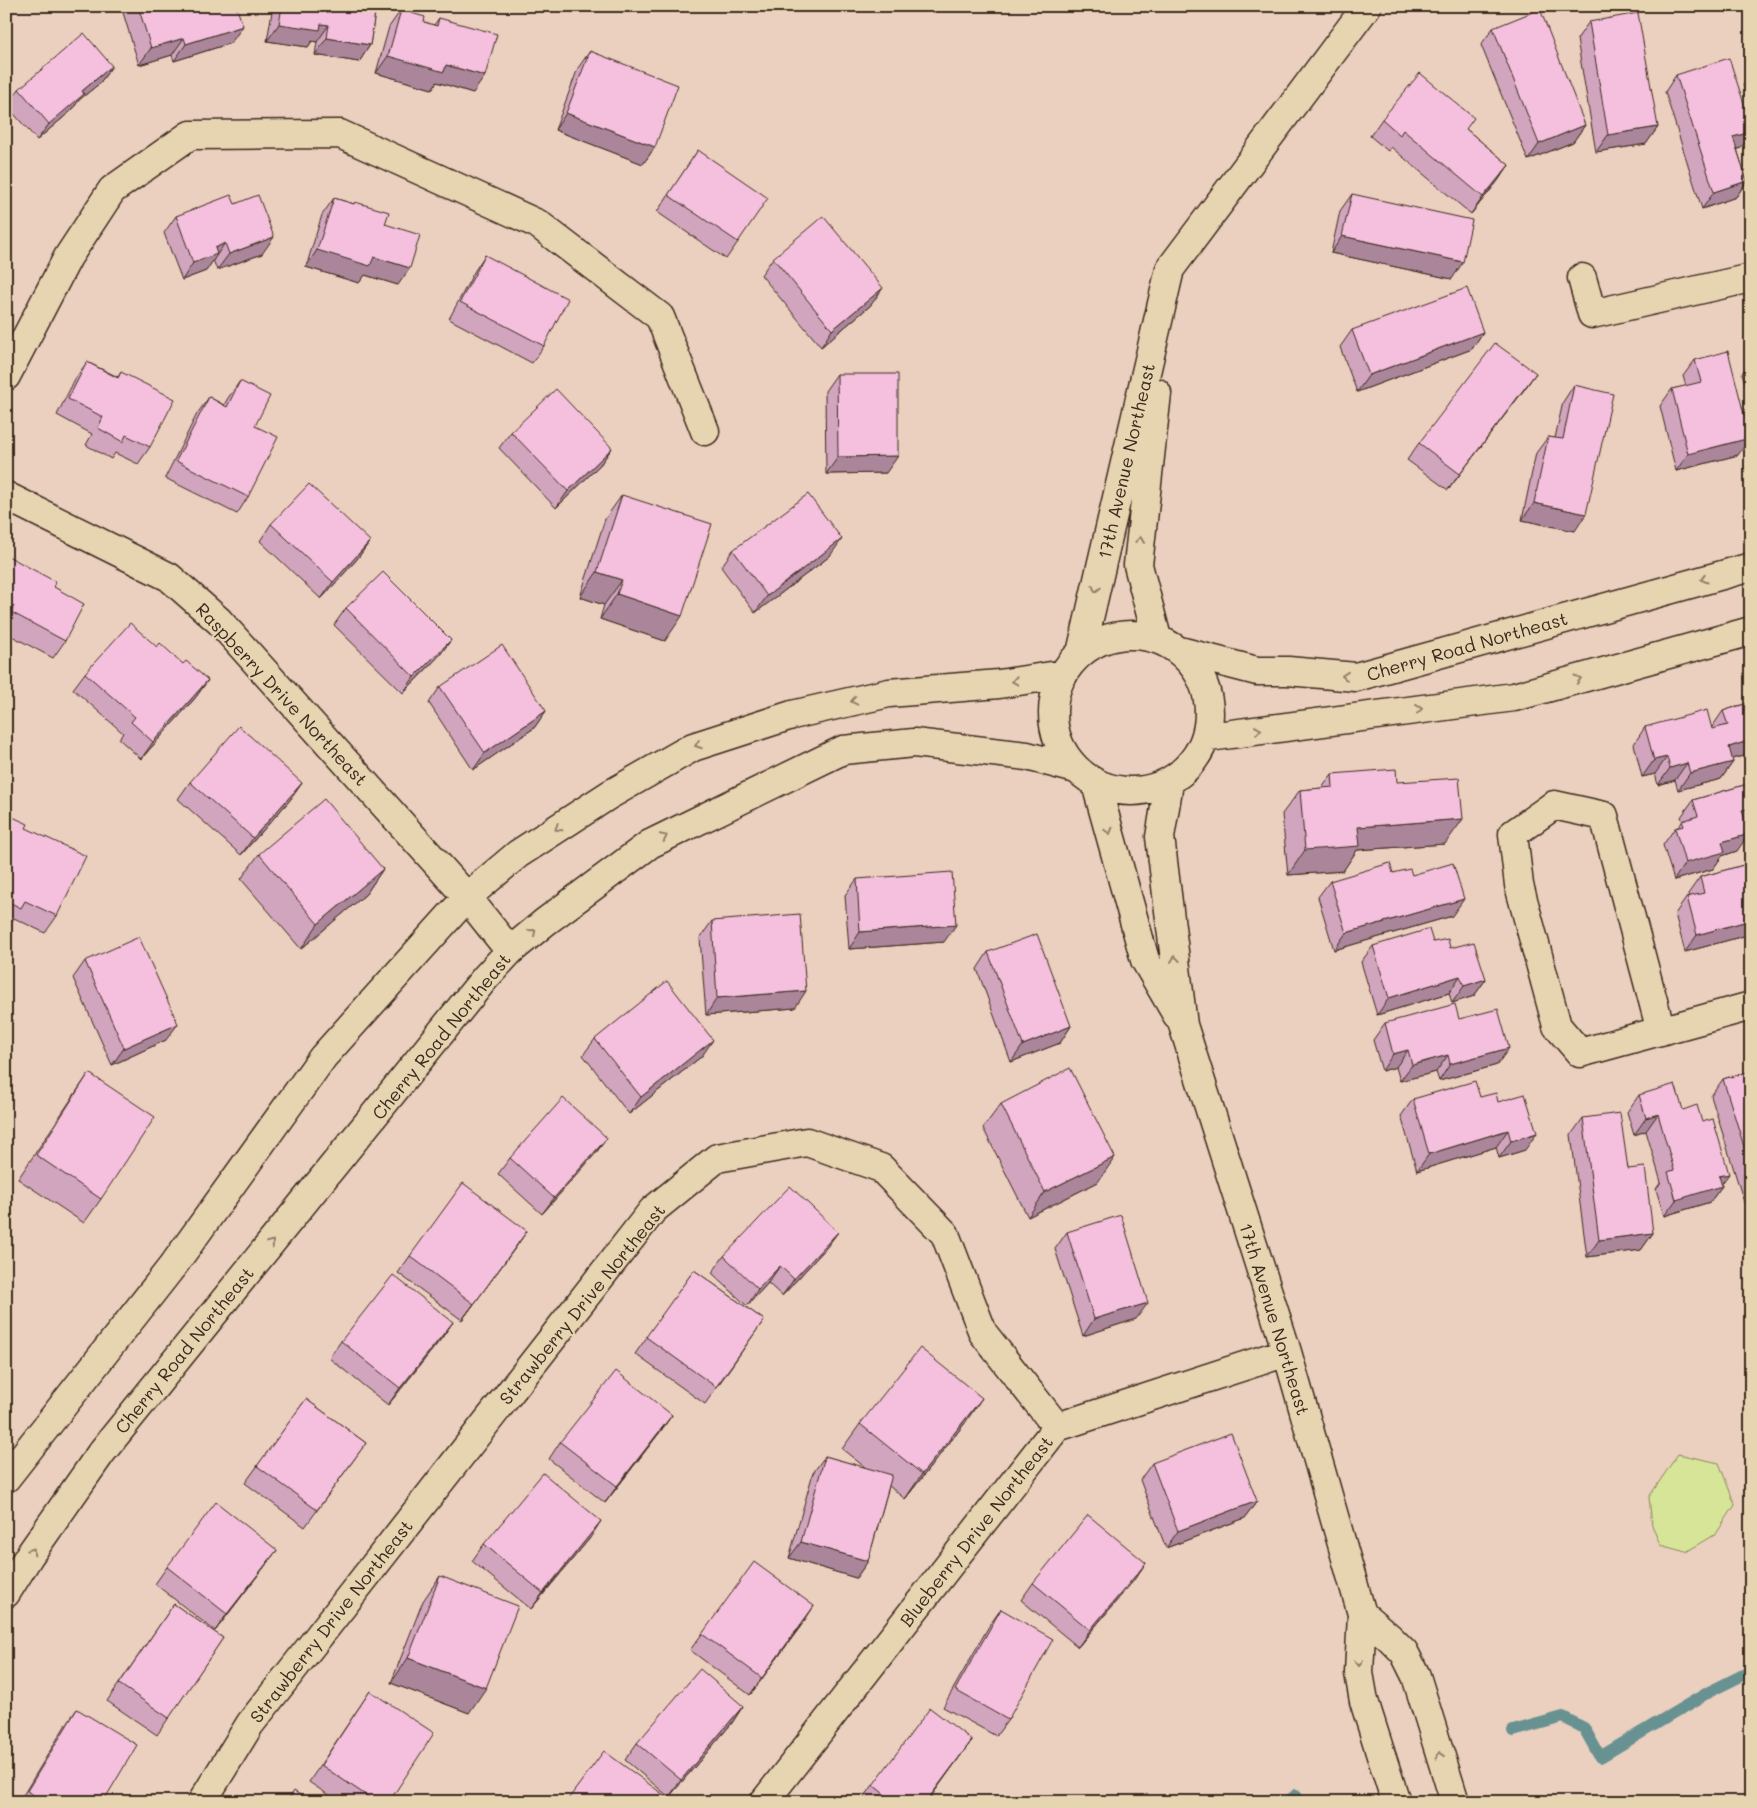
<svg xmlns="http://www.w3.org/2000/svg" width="1757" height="1808" font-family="Mali,sans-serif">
	<rect width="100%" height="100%" fill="#ebcfbf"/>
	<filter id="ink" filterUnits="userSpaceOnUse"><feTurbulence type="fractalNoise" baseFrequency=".02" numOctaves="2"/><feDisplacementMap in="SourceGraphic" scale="10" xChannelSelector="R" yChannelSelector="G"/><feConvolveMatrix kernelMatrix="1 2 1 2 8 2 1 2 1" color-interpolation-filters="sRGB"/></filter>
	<g filter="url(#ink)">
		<path fill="#d7e598" stroke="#89885b" d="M1678 1454 1719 1463 1735 1505 1716 1534 1686 1552 1660 1545 1652 1525 1649 1497Z"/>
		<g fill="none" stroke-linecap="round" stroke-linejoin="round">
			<path stroke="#689292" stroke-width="12" d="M1513 1731 1563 1717 1584 1728 1600 1757 1711 1691 1751 1671
				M1288 1802 1296 1795"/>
			<defs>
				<path id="minor" d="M1582 278 1592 314 1751 278
					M6 376 68 257 112 190 190 135 340 134 538 224 660 317 705 431
					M1157 393 1138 565 1157 638
					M6 496 169 577 219 621 467 897 510 951
					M1053 713a78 78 0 1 1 156 0a78 78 0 1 1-156 0Z
					M1180 651 1257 671H1288L1356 677 1751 567
					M1081 653 1170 269 1367 6
					M1209 737 1514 697 1751 631
					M1169 783 1160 837 1183 1025 1287 1352 1362 1614 1359 1673 1364 1701 1396 1802
					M1096 784 1145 960 1177 1015
					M1661 1031 1604 816 1554 805 1513 834 1519 885 1557 1026 1580 1053 1751 1006
					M6 1478 175 1263 323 1057 467 897 518 854 609 795 693 747 792 715 889 693 999 684 1064 674
					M6 1593 29 1556 101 1453 485 978 510 951 545 922 650 844 843 750 914 743 1027 756 1076 769
					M1362 1614 1390 1638 1404 1652 1416 1676 1455 1802
					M202 1802 250 1724 653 1210 717 1158 807 1142 881 1168 945 1234 983 1333 1057 1427
					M764 1802 1057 1427 1287 1352"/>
			</defs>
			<use href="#minor" stroke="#3b2a1e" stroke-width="31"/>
			<use href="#minor" stroke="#e7d5b2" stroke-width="28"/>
		</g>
		<path fill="#d2a5be" stroke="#3b2a1e" d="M121 6H236L231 43 174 61 172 55 139 65Z
			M273 6H376L370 45 359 62 315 55 317 42 312 41 308 47 267 41Z
			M401 10 424 22 434 25 439 18 473 93 437 82 432 89 376 73 389 27Z
			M1589 22 1658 127 1646 144 1596 152 1577 39Z
			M1493 28 1585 125 1573 142 1528 160 1481 45Z
			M590 51 655 147 643 164 555 130 578 68Z
			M112 66 100 83 79 100 72 110 37 140 7 106 19 89Z
			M1751 74V110L1743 85Z
			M1676 75 1751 125V134L1741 148 1737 149 1747 181 1736 197 1702 209 1665 92Z
			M1382 119 1466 129 1509 165 1497 182 1471 214 1391 147 1388 151 1370 136Z
			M698 150 738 242 726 259 657 212Z
			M1352 194 1452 279 1331 253 1340 211Z
			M334 198 354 204 355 202 385 224 398 285 365 275 359 283 306 267 322 215Z
			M235 204 262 254 217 270 213 260 206 271 182 280 164 233 176 216Z
			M485 255 544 346 532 363 449 319 474 272Z
			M773 258 871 305 821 347 761 275Z
			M1352 330 1483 332 1472 349 1357 392 1340 347Z
			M1695 360 1738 455 1676 471 1660 406 1672 389 1686 386 1683 376Z
			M1751 361V405L1742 373Z
			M87 362 118 377 121 372 150 447 138 464 115 453 111 459 86 445 92 434 57 415 75 379Z
			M1536 373 1448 490 1407 460 1419 443Z
			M837 374 886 473 826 474 825 391Z
			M240 381 255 426 248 497 237 514 165 478 197 414 209 397 224 405 228 398Z
			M1574 385 1575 531 1522 520 1536 453 1548 437 1555 438 1563 402Z
			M511 432 612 448 600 465 556 508 499 448Z
			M622 495 665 641 600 619 604 605 580 597 605 519Z
			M271 524 370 541 358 558 321 599 260 541Z
			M733 550 830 556 755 613 721 567Z
			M6 555 54 587 65 641 53 658 6 633Z
			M346 608 451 640 439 656 403 693 334 625Z
			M157 647 208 680 196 697 141 759 119 739 123 733 73 689 85 673Z
			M440 687 546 711 534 728 473 770 429 703Z
			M1751 702 1732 759 1733 762 1721 779 1678 790 1675 780 1658 785 1655 774 1642 777 1634 744 1645 727H1712L1723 711Z
			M1332 774 1397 782 1445 844 1357 850 1343 871 1288 875 1282 814 1300 790 1322 788Z
			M190 782 302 783 290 800 241 855 178 799Z
			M1751 783V821L1746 822 1737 851 1722 856 1713 869 1674 880 1663 845 1675 828 1678 827 1683 821 1681 817 1693 800Z
			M6 814 26 828 57 916 45 933 14 918 10 924 6 923Z
			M259 854 383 869 366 894 301 949 241 879Z
			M1751 863V934L1685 952 1675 914 1687 897H1689L1688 894 1700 877Z
			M1393 873 1412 875 1452 916 1334 950 1318 897 1330 881Z
			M857 879 944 942 849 949 845 895Z
			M712 921 795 1008 706 1015 700 938Z
			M1433 942 1450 948 1486 979 1474 996 1452 1003 1449 993 1377 1015 1361 962 1373 946Z
			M988 952 1071 1026 1060 1043 1011 1062 977 969Z
			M85 961 166 1040 112 1065 73 978Z
			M1459 1019 1497 1065 1439 1081 1436 1072 1400 1081 1396 1067 1382 1071 1373 1040 1385 1023Z
			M595 1039 702 1056 629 1114 583 1055Z
			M1751 1071V1214L1748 1215 1711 1096 1723 1079Z
			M89 1073 101 1199 84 1223 18 1179 72 1098Z
			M1639 1095 1683 1110 1722 1186 1710 1202 1664 1216 1656 1189 1661 1182 1646 1131 1634 1135 1627 1112Z
			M1480 1097 1498 1102 1525 1150 1499 1158 1496 1147 1417 1171 1401 1116 1413 1099Z
			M1001 1104 1098 1182 1028 1217 983 1128Z
			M1583 1118 1628 1169 1653 1233 1641 1250 1587 1257 1571 1135Z
			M607 1138 595 1154 542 1214 498 1174 510 1158Z
			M527 1231 462 1320 398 1273 410 1256Z
			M838 1232 826 1248 782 1296 768 1283 747 1306 712 1273 724 1256Z
			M1067 1232 1136 1319 1083 1336 1055 1249Z
			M694 1270 764 1320 705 1404 635 1354Z
			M453 1322 441 1339 388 1405 329 1358 341 1341Z
			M306 1399 366 1443 305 1527 245 1483Z
			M672 1415 660 1432 605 1503 549 1459 560 1442Z
			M965 1423 905 1499 889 1486 868 1561 856 1578 789 1558 813 1473 825 1456 866 1468 842 1449 860 1424Z
			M1152 1463 1257 1501 1245 1518 1166 1548 1140 1480Z
			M590 1538 531 1609 472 1561 484 1544Z
			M265 1566 215 1631 155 1584 167 1567Z
			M440 1576 469 1713 391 1683 423 1601Z
			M1134 1580 1078 1647 1021 1600 1033 1583Z
			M174 1604 223 1638 157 1735 107 1701Z
			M1001 1609 1008 1720 996 1736 943 1707 989 1626Z
			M803 1623 750 1695 690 1650 702 1634Z
			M370 1691 389 1802H339L309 1782Z
			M743 1706 732 1723 669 1797 625 1760 637 1743Z
			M77 1709 103 1802H19L65 1726Z
			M972 1740 927 1802H861L873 1785Z"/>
		<path fill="#ab869b" stroke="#3b2a1e" d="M279 24H321L329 25 317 42 312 41 308 47 267 41Z
			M243 26 231 43 174 61 186 44Z
			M184 38 172 55 139 65 151 48Z
			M327 38 370 45 359 62 315 55Z
			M388 56 446 65 485 76 473 93 437 82 432 89 376 73Z
			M112 66 100 83 79 100 72 110 37 140 49 124 82 91Z
			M566 113 655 147 643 164 555 130Z
			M1585 125 1573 142 1528 160 1539 144Z
			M1658 127 1646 144 1596 152 1608 135Z
			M1751 132V134L1741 148 1721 154 1733 137Z
			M1509 165 1497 182 1471 214 1483 197Z
			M1747 181 1736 197 1702 209 1714 192Z
			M1342 236 1463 262 1452 279 1331 253Z
			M274 237 262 254 217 270 229 254Z
			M225 243 206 271 182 280 193 263 215 248Z
			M317 250 374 257 410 268 398 285 365 275 359 283 306 267Z
			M883 288 871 305 821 347 832 330Z
			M1483 332 1472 349 1357 392 1369 375Z
			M1536 373 1524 390 1448 490 1460 474Z
			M1750 438 1738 455 1676 471 1688 454Z
			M612 448 600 465 556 508 568 491Z
			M898 456 886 473 826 474 838 457Z
			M1534 503 1586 514 1575 531 1522 520Z
			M842 539 830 556 755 613 767 596Z
			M370 541 358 558 321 599 333 582Z
			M597 572 622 580 604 605 580 597Z
			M617 594 682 616 665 641 600 619Z
			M451 640 439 656 403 693 414 677Z
			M208 680 196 697 141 759 153 742Z
			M546 711 534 728 473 770 485 753Z
			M1751 740V754L1717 763 1729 747Z
			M1667 757 1655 774 1642 777 1654 760Z
			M1733 762 1721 779 1678 790 1690 773Z
			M1687 763 1675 780 1658 785 1670 768Z
			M302 783 290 800 241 855 253 838Z
			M1751 808V821L1730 827 1742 810Z
			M1463 819 1445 844 1357 850 1343 871 1288 875 1305 850 1358 827Z
			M1749 834 1737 851 1722 856 1713 869 1674 880 1685 863 1722 842Z
			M383 869 366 894 301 949 318 924Z
			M1464 899 1452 916 1334 950 1346 933Z
			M1751 920V934L1685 952 1697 935Z
			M956 925 944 942 849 949 860 932Z
			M1460 976 1449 993 1377 1015 1389 998Z
			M1486 979 1474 996 1452 1003 1464 986Z
			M806 991 795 1008 706 1015 717 998Z
			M178 1024 166 1040 112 1065 124 1048Z
			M1071 1026 1060 1043 1011 1062 1023 1045Z
			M713 1040 702 1056 629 1114 641 1097Z
			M1509 1048 1497 1065 1439 1081 1450 1064Z
			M1408 1050 1396 1067 1382 1071 1393 1054Z
			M1448 1055 1436 1072 1400 1081 1412 1065Z
			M1658 1114 1646 1131 1634 1135 1646 1118Z
			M1508 1130 1496 1147 1417 1171 1429 1154Z
			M1537 1133 1525 1150 1499 1158 1511 1141Z
			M607 1138 595 1154 542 1214 554 1198Z
			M1115 1157 1098 1182 1028 1217 1045 1192Z
			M1729 1174 1720 1186H1722L1710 1202 1664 1216 1676 1200 1719 1176Z
			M527 1231 516 1247 462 1320 474 1304Z
			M838 1232 826 1248 782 1296 794 1279Z
			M1653 1233 1641 1250 1587 1257 1599 1240Z
			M780 1266 768 1283 747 1306 758 1289Z
			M1148 1303 1136 1319 1083 1336 1094 1319Z
			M453 1322 441 1339 388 1405 400 1388Z
			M982 1398 965 1423 905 1499 922 1474Z
			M672 1415 660 1432 605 1503 617 1486Z
			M1257 1501 1245 1518 1166 1548 1178 1531Z
			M601 1521 590 1538 531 1609 543 1593Z
			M801 1542 868 1561 856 1578 789 1558Z
			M277 1550 265 1566 215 1631 227 1614Z
			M1146 1563 1134 1580 1078 1647 1090 1630Z
			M814 1606 803 1623 750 1695 762 1678Z
			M408 1658 486 1688 469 1713 391 1683Z
			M743 1706 732 1723 669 1797 681 1780Z
			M972 1740 927 1802H926Z"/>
		<path fill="#f4c0dd" stroke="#3b2a1e" d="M138 6H236L243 26 186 44 184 38 151 48Z
			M282 6H376L370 45 327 38 329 25 321 24 320 30 279 24Z
			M1540 9 1585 125 1539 144 1493 28Z
			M401 10 425 17 424 22 437 26 439 18 497 34 485 76 446 65 444 72 388 56Z
			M1638 13 1658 127 1608 135 1589 22Z
			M84 33 112 66 82 91 84 94 49 124 19 89Z
			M590 51 678 85 655 147 566 113Z
			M1729 58 1751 125V132L1733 137 1747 181 1714 192 1676 75Z
			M1420 73 1474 118 1466 129 1509 165 1483 197 1403 130 1400 135 1382 119Z
			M698 150 768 198 738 242 668 195Z
			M6 153 10 155 6 165Z
			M1352 194 1472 220 1463 262 1342 236Z
			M231 195 235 204 258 195 274 237 229 254 225 243 215 248 217 254 193 263 176 216Z
			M334 198 354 204 355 202 389 212 385 224 420 235 410 268 374 257 370 266 317 250Z
			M823 216 883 288 832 330 773 258Z
			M485 255 568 299 544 346 460 302Z
			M1467 288 1483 332 1369 375 1352 330Z
			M1495 343 1536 373 1460 474 1419 443Z
			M1728 351 1750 438 1688 454 1672 389 1701 382 1695 360Z
			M87 362 118 378 121 372 175 399 150 447 126 435 123 442 98 428 103 417 68 399Z
			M837 374H898V456L838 457Z
			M240 381 270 396 255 426 278 437 248 497 176 461 209 397 227 407Z
			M1574 385 1613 394 1586 514 1534 503 1548 437 1563 439Z
			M556 389 612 448 568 491 511 432Z
			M309 484 370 541 333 582 271 524Z
			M808 494 842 539 767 596 733 550Z
			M622 495 712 524 682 616 617 594 622 580 597 572Z
			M6 555 56 582 54 587 84 604 65 641 11 612 14 606 6 602Z
			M383 572 451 640 414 677 346 608Z
			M130 623 157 647 160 643 183 664 186 661 208 680 153 742 131 722 135 717 85 673Z
			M502 645 546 711 485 753 440 687Z
			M1751 702V740L1729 747 1733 762 1690 773 1687 763 1670 768 1667 757 1654 760 1645 727 1707 710 1712 729 1728 725 1723 711Z
			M239 726 302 783 253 838 190 782Z
			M1396 769 1397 782 1459 778 1463 819 1358 827 1360 846 1305 850 1300 790 1333 787 1332 774Z
			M1751 783V808L1742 810 1749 834 1722 842 1725 852 1685 863 1675 828 1684 826 1682 821 1698 816 1693 800Z
			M324 799 383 869 318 924 259 854Z
			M6 814 28 824 26 828 86 856 57 916 25 901 21 908 9 902 8 905 6 904Z
			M1390 863 1393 873 1410 869 1412 875 1453 863 1464 899 1346 933 1330 881Z
			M1751 863V920L1697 935 1687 897 1704 893 1700 877Z
			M952 872 956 925 860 932 857 879Z
			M800 914 806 991 717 998 712 921Z
			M1429 929 1433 942 1448 939 1450 948 1474 942 1486 979 1464 986 1460 976 1389 998 1373 946Z
			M1037 934 1071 1026 1023 1045 988 952Z
			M139 937 178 1024 124 1048 85 961Z
			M667 981 713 1040 641 1097 595 1039Z
			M1455 1004 1459 1019 1498 1009 1509 1048 1450 1064 1448 1055 1412 1065 1408 1050 1393 1054 1385 1023Z
			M1070 1068 1115 1157 1045 1192 1001 1104Z
			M1751 1071V1169L1723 1079Z
			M89 1073 155 1117 101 1199 36 1155Z
			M1475 1081 1480 1097 1496 1093 1498 1102 1525 1094 1537 1133 1511 1141 1508 1130 1429 1154 1413 1099Z
			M1675 1084 1683 1110 1697 1105 1702 1122 1713 1119 1729 1174 1719 1176 1722 1186 1676 1200 1668 1172 1674 1170 1658 1114 1646 1118 1639 1095Z
			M563 1098 607 1138 554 1198 510 1158Z
			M1620 1113 1628 1169 1645 1167 1653 1233 1599 1240 1583 1118Z
			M463 1183 527 1231 474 1304 410 1256Z
			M790 1186 838 1232 794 1279 780 1266 758 1289 724 1256Z
			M1121 1215 1148 1303 1094 1319 1067 1232Z
			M694 1270 764 1320 716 1387 646 1337Z
			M393 1275 453 1322 400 1388 341 1341Z
			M920 1348 982 1398 922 1474 860 1424Z
			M616 1371 672 1415 617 1486 560 1442Z
			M306 1399 366 1443 317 1510 257 1466Z
			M1231 1433 1257 1501 1178 1531 1152 1463Z
			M825 1456 892 1475 868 1561 801 1542Z
			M543 1473 601 1521 543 1593 484 1544Z
			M216 1502 277 1550 227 1614 167 1567Z
			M1088 1515 1146 1563 1090 1630 1033 1583Z
			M754 1562 814 1606 762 1678 702 1634Z
			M440 1576 518 1606 486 1688 408 1658Z
			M174 1604 223 1638 169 1718 119 1684Z
			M1001 1609 1053 1639 1008 1720 955 1690Z
			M700 1669 743 1706 681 1780 637 1743Z
			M370 1691 434 1733 389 1802H376L321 1765Z
			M930 1708 972 1740 926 1802H894L873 1785Z
			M77 1709 137 1745 103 1802H45L27 1791Z
			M604 1751 668 1798 666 1802H566Z
			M294 1791 311 1802H287Z"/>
		<defs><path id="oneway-chevron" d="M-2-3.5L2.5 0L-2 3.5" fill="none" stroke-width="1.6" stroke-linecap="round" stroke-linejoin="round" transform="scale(1.25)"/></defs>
		<g stroke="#918068">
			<use href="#oneway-chevron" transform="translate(1140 540) rotate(-84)"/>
			<use href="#oneway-chevron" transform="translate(1704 579) rotate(164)"/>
			<use href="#oneway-chevron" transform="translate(1096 589) rotate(103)"/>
			<use href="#oneway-chevron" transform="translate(1345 676) rotate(-175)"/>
			<use href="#oneway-chevron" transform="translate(1578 679) rotate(-16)"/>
			<use href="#oneway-chevron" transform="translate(1015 681) rotate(171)"/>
			<use href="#oneway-chevron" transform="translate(854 701) rotate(167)"/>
			<use href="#oneway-chevron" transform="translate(1419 709) rotate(-7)"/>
			<use href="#oneway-chevron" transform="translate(1258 730) rotate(-8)"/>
			<use href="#oneway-chevron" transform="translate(698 745) rotate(160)"/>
			<use href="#oneway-chevron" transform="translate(558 828) rotate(147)"/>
			<use href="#oneway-chevron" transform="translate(1109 831) rotate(74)"/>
			<use href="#oneway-chevron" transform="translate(664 837) rotate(-26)"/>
			<use href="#oneway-chevron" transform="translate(533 932) rotate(-40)"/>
			<use href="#oneway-chevron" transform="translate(1175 959) rotate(-97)"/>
			<use href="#oneway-chevron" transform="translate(271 1243) rotate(-51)"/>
			<use href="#oneway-chevron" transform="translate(32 1551) rotate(-56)"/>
			<use href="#oneway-chevron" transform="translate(1359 1663) rotate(89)"/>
			<use href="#oneway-chevron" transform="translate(1440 1755) rotate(-107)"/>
		</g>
	</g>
	<g text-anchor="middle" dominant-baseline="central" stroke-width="4" stroke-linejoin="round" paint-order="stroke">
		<g font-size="18" fill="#3b2a1e" stroke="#e7d5b2">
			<text transform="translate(1126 461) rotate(-77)">17th Avenue Northeast</text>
			<text transform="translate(1467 646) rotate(-16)">Cherry Road Northeast</text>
			<text transform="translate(282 694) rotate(47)">Raspberry Drive Northeast</text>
			<text transform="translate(441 1036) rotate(-51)">Cherry Road Northeast</text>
			<text transform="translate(582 1304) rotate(-51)">Strawberry Drive Northeast</text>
			<text transform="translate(1275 1319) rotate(73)">17th Avenue Northeast</text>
			<text transform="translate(184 1350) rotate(-51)">Cherry Road Northeast</text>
			<text transform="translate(976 1531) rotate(-52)">Blueberry Drive Northeast</text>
			<text transform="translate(331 1621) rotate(-52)">Strawberry Drive Northeast</text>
		</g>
	</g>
	<rect width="1757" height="1808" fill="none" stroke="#e7d5b2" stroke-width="25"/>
	<rect x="12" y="12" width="1732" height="1783" fill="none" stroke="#3b2a1e" stroke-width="2" filter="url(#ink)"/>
</svg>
